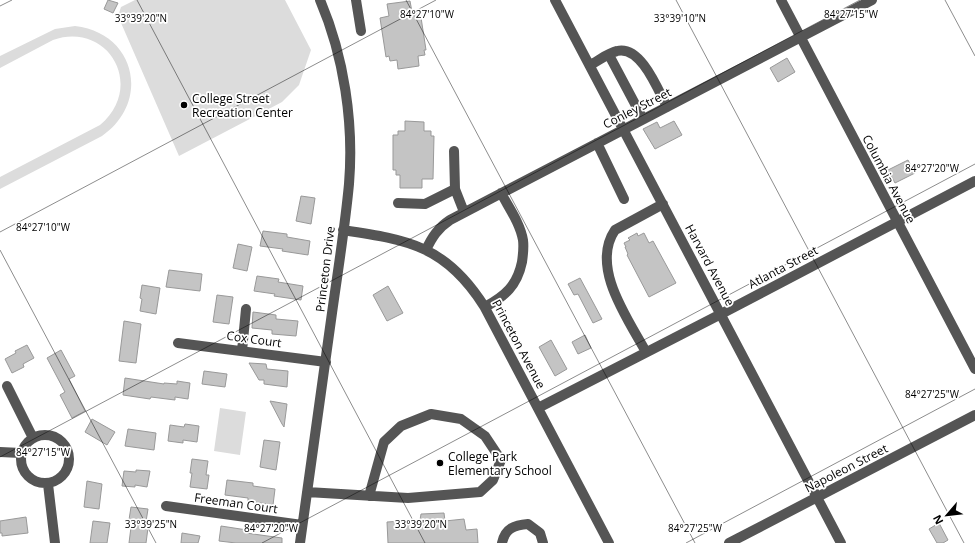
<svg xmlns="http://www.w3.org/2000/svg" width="975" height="543" font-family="'Open Sans',sans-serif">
	<rect width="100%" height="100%" fill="#fff"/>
	<path fill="#dcdcdc" d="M135 0H285L311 50 299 85 282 102 179 156 118 16 121 7Z
		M75 26C136 33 151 102 102 136L0 189V177L100 125C146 86 108 21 53 40L0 68V56L55 29Z
		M220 408 246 412 240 455 214 451Z"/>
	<path fill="#c4c4c4" stroke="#999" d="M108 0 118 3 113 13 104 9Z
		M410 1 412 12 420 11 426 50H424L425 55 418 56 419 66 398 69 397 60 390 61 389 56 386 57 380 18 389 16 387 4Z
		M787 58 795 72 778 82 770 68Z
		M405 121 424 122V131H431V136H434L433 179H422V188H400V175H396V170H393V135H398V131H405Z
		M674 121 682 135 655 149 643 129 657 122 660 128Z
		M908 160 915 173 895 183 888 170Z
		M301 196 315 198 311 224 296 221Z
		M263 231 287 234V237L310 241 308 255 282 251 283 249 260 246Z
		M637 233 638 236 644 233 649 243 653 241 676 283 649 297 627 255 628 254 625 247H626L624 243 630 240 628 238Z
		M238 244 252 247 247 271 233 268Z
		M169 270 202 274 200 291 166 287Z
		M257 276 279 279 278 282 303 286 301 300 274 296 275 294 254 291Z
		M580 278 602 319 593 323 578 294 574 295 568 284Z
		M142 285 160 288 156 314 140 311 142 299 140 298Z
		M388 286 403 313 387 321 373 295Z
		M217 295 233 297 229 324 213 322Z
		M253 312 276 315V319L298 321 296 336 272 334V330L252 328Z
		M124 321 141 324 136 363 119 361Z
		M585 335 591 348 578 354 572 342Z
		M551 340 567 369 555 376 539 347Z
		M27 345 34 358 23 364 24 367 12 373 5 359 16 353 15 351Z
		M61 350 75 376 69 379 85 411 72 418 60 395 65 392 47 358Z
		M249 363 266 364 267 369 288 371 287 387 264 384V380H259Z
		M204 371 227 374 225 387 202 384Z
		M125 378 164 384V383L177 384V381L190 383 188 399 175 397V400L151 397 150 399 123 395Z
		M270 401 287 404 284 427 282 424Z
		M92 419 115 432 107 445 85 432Z
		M185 424 199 426 197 442 183 440V443L168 441 170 425 184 427Z
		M128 429 156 433 154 450 125 446Z
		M264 440 280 442 276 470 260 467Z
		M192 459 208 461 206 475H209L207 489 190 487 192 473H190Z
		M136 470 150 471 147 487 135 485V487L122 486 124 471 136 472Z
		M227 480 253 483V486L275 489 273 505 248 501V498L225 495Z
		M87 481 102 484 99 509 84 507Z
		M131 507 148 509 145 528H148L146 543H129L131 527 128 526Z
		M444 513 445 521 464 519 466 530 477 529 478 543H388L387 522 420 520 421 514Z
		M26 517 28 533 2 536V533H0V521Z
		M93 521 110 523 107 543H90Z
		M939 523 948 540 943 543H937L929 529Z
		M221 526 247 530 246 533 282 538V543H236L219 541Z
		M182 533 200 536 198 543H181Z"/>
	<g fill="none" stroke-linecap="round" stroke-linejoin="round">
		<path stroke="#555" stroke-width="10" d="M356 0 361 31
			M555 0 841 543
			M781 0 975 369
			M609 55 643 119
			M590 65C598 61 608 53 617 51 641 45 658 90 667 107
			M597 143 624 199
			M454 151 455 189
			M398 203 425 204 455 189 464 212
			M343 230C409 240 446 246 484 306L609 543
			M426 250C432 237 438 228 450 220L872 0
			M485 307C505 296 517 286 522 262 523 255 524 248 523 240 520 223 509 208 501 193
			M178 343 326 362
			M242 351 246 309
			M646 352C628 319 590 267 615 230L663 204
			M7 386 33 438
			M538 408 721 314 975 181
			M21 459a24 24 0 1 1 48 0a24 24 0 1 1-48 0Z
			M0 452 21 453
			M48 484 55 543
			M307 492 408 498 480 492 493 480 501 460 485 436 461 419 431 414 401 426 384 442 369 496
			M166 506 302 525
			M300 543C311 466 322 389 332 313 338 270 345 227 349 184 354 123 344 56 320 0
			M502 543C505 528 515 525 528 524L540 533 543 543
			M729 543 975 415"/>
	</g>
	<path fill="none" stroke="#000" stroke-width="1" stroke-opacity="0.45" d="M137 0 425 543M406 0 695 543M676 0 964 543M945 0 975 56M0 6 12 0M0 232 436 0M0 250 156 543M0 457 860 0M262 543 975 164M686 543 975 389"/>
	<g fill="#000" stroke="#fff" stroke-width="1.5">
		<circle cx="184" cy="105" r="4"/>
		<circle cx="440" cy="463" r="4"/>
	</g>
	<g text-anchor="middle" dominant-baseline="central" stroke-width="3.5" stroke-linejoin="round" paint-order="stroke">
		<g font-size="12" fill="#000" stroke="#fff" text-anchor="start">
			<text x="192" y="98">College Street<tspan x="192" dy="14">Recreation Center</tspan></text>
			<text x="448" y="456">College Park<tspan x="448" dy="14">Elementary School</tspan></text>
		</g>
		<g font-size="12" fill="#000" stroke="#fff">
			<text transform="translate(637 108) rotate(-27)">Conley Street</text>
			<text transform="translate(889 179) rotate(62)">Columbia Avenue</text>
			<text transform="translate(710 265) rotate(62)">Harvard Avenue</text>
			<text transform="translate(783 267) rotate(-28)">Atlanta Street</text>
			<text transform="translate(325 269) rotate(-83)">Princeton Drive</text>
			<text transform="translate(254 339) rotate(8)">Cox Court</text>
			<text transform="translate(519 344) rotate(62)">Princeton Avenue</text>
			<text transform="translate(846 468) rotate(-27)">Napoleon Street</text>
			<text transform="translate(236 503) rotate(8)">Freeman Court</text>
		</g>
	</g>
	<g font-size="10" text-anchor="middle" fill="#000" stroke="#fff" stroke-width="3.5" stroke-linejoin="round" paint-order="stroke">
		<text x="427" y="18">84°27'10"W</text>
		<text x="851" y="18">84°27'15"W</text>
		<text x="141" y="22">33°39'20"N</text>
		<text x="680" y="22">33°39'10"N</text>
		<text x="932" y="172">84°27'20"W</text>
		<text x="43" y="231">84°27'10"W</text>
		<text x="932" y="398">84°27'25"W</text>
		<text x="43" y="456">84°27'15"W</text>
		<text x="151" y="528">33°39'25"N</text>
		<text x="421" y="528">33°39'20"N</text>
		<text x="271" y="532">84°27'20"W</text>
		<text x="695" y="532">84°27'25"W</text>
	</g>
	<g transform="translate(947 515) rotate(242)" stroke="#ffffff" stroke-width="3" paint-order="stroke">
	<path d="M0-3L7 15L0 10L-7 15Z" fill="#000000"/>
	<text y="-6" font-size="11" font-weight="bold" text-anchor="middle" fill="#000000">N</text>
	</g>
</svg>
